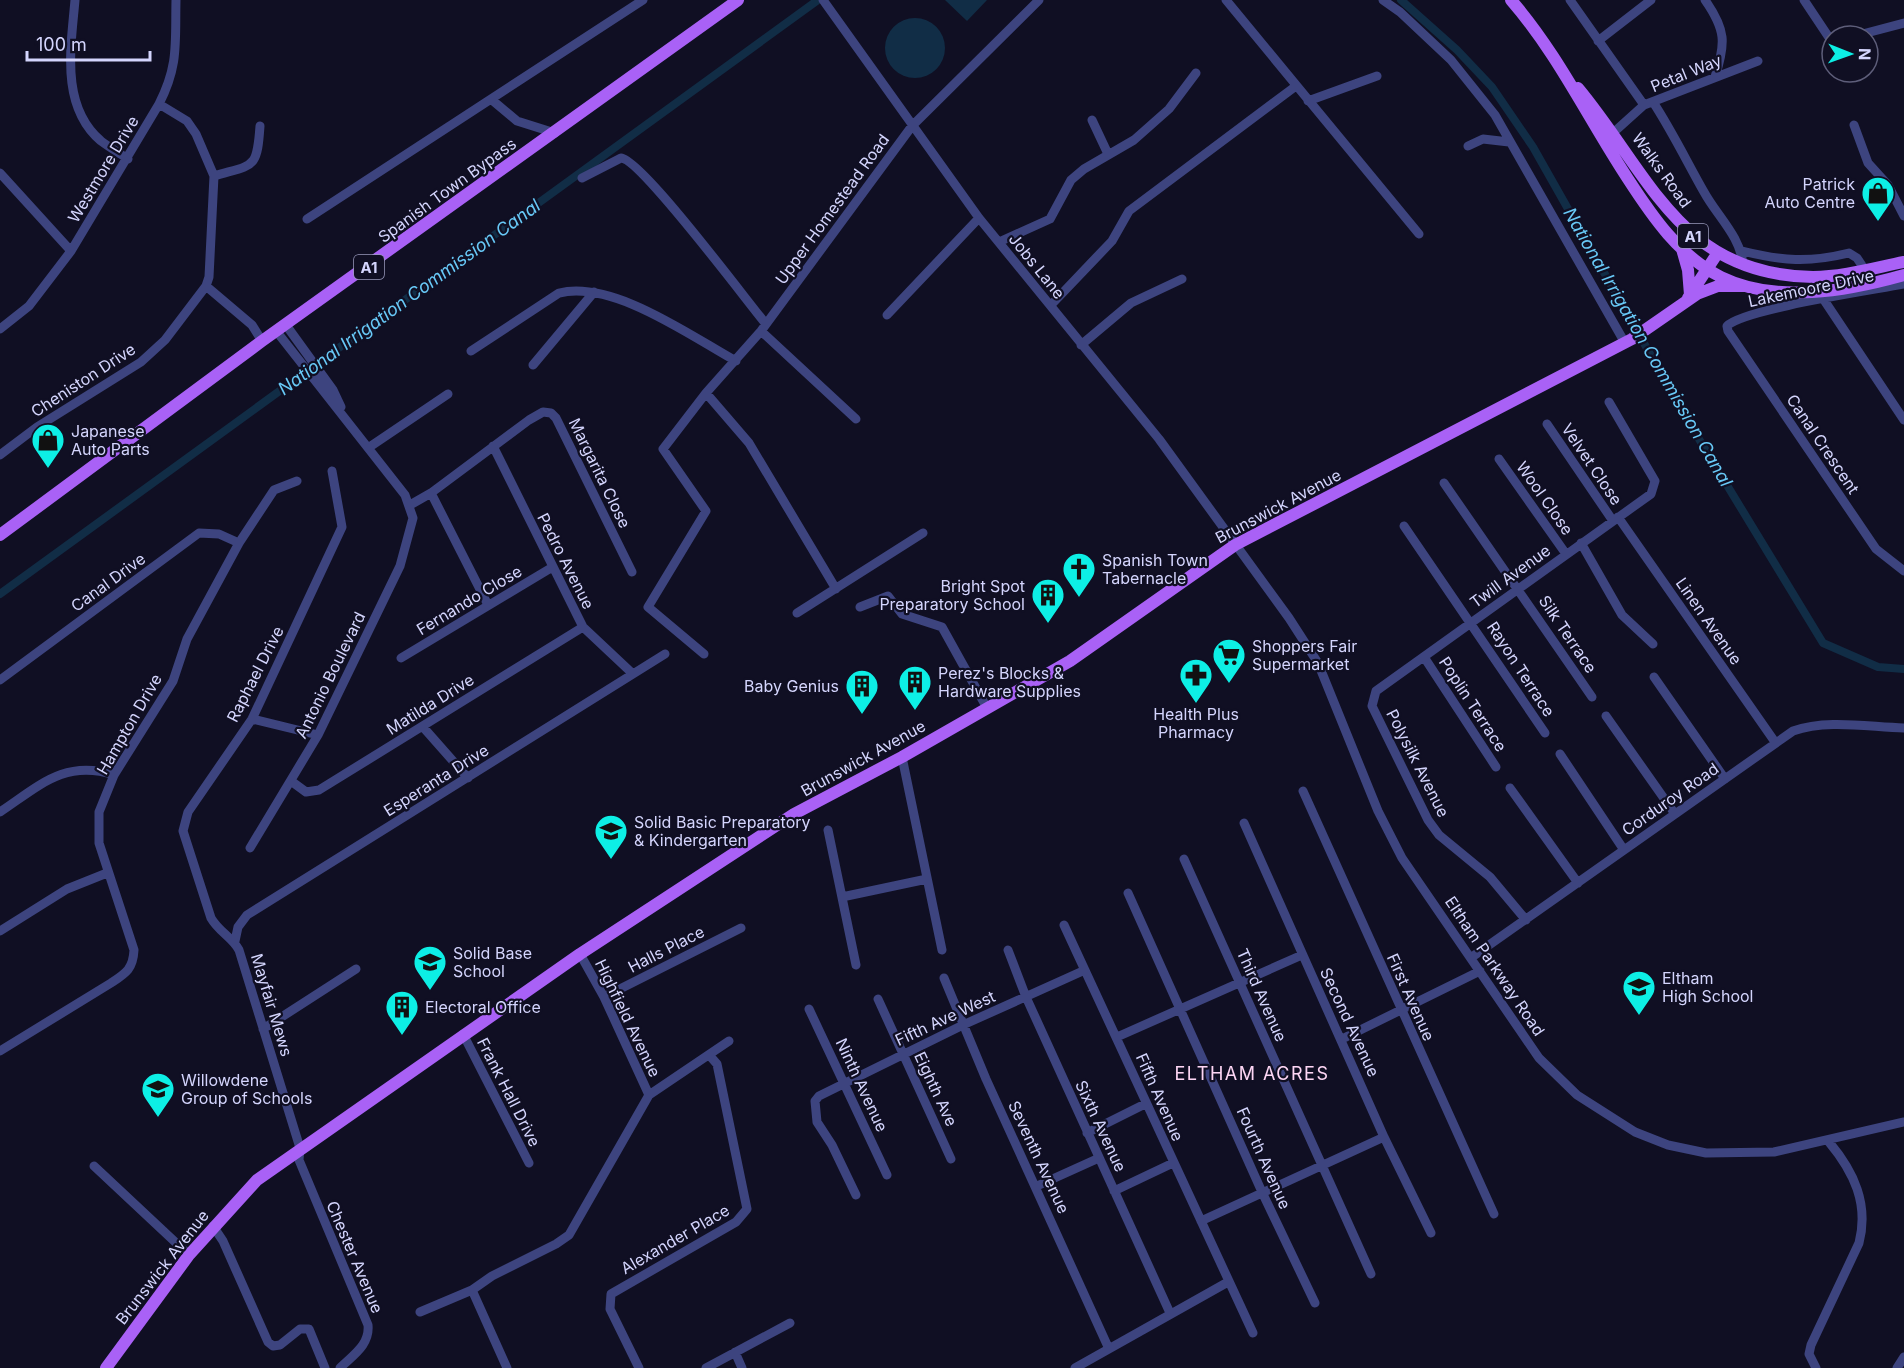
<svg xmlns="http://www.w3.org/2000/svg" width="1904" height="1368" font-family="Inter,sans-serif">
	<rect width="100%" height="100%" fill="#100f23"/>
	<path fill="#112d46" d="M945 0H987L967 21Z
		M885 48a30 30 0 1 1 60 0a30 30 0 1 1-60 0Z"/>
	<g fill="none" stroke-linecap="round" stroke-linejoin="round">
		<path stroke="#112d46" stroke-width="8" d="M1401 0 1457 50 1492 87 1533 147 1688 421 1823 643 1878 667 1904 669
			M0 594 818 0"/>
		<path stroke="#3d447f" stroke-width="9" d="M75 0C71 47 60 106 101 141 109 147 119 153 128 159
			M823 0 979 218 1159 439 1289 618 1318 663 1378 811 1402 858 1539 1058 1577 1095 1635 1132 1668 1145 1706 1153 1774 1152 1904 1122
			M1226 0 1419 234
			M1383 0 1400 12 1451 60 1495 115 1625 343
			M1570 0 1644 105
			M1705 0C1726 30 1726 43 1715 77
			M1804 0 1832 42
			M1855 36 1904 23
			M1598 41 1651 0
			M492 100 517 121 555 133
			M1308 101 1377 76
			M1653 102C1672 131 1687 162 1704 192 1717 216 1741 237 1743 265
			M1092 120 1108 154
			M1854 125 1868 163 1888 185 1904 216
			M1614 132 1644 105 1758 61
			M1468 146 1483 139 1509 142
			M0 173 71 251
			M214 176C254 164 257 170 260 126
			M582 178 621 158C641 159 746 300 766 324
			M307 219 643 0
			M999 242 1050 219 1071 180 1084 169 1134 140 1169 109 1196 73
			M1742 251C1783 261 1808 263 1849 253L1857 258 1865 270
			M1904 284C1874 290 1743 309 1727 326L1728 331 1876 549 1904 571
			M206 286 252 325 262 341
			M1824 300 1904 420
			M1051 305 1112 241 1129 211 1296 86
			M887 315 979 218
			M286 325 333 390 341 407
			M0 329 29 306 71 251 159 104C179 65 175 43 176 0
			M761 331 856 419
			M1081 345 1131 303 1182 279
			M471 351 559 293C613 280 689 335 736 361
			M533 365 594 292
			M706 393 749 443 836 589
			M1547 424 1613 521
			M493 446 583 627 633 674
			M368 448 448 394
			M0 455 37 427 141 362 165 340 206 286 209 277 214 176 196 134 187 121 159 104
			M1499 459 1566 554
			M332 471 342 527 252 719 188 812 183 831 211 918C219 932 232 937 239 950L300 1148 299 1160 368 1325C370 1345 353 1355 340 1368
			M1444 483 1592 697
			M431 493 488 605
			M410 505 431 493 529 420 543 412 551 413 556 418 632 572
			M1618 517 1775 742
			M1404 526 1545 733
			M1581 543 1622 615 1653 644
			M860 607 888 596 902 614 942 627 987 708
			M797 613 923 533
			M704 654 648 607 706 511 663 449 706 393 761 331 912 126 1039 0
			M1424 657 1496 767
			M401 658 551 568
			M1654 677 1725 779
			M0 680 199 533 219 534 239 543
			M1606 716 1675 814
			M252 719 318 735
			M423 727 468 778
			M1560 754 1624 850
			M902 757 942 950
			M291 781 306 792 319 790 583 627
			M1510 788 1578 883
			M1303 791 1494 1214
			M0 812C39 786 65 759 114 775
			M1244 823 1384 1137 1431 1233
			M828 830 856 965
			M250 848 318 735 400 566 413 518 405 495 277 332
			M1184 859 1371 1274
			M1128 893 1262 1192 1315 1303
			M842 897 927 879
			M1526 920 1490 877 1439 835 1428 820 1372 706 1376 691 1651 494 1655 481 1609 402
			M1064 925 1253 1333
			M0 931 67 889 107 873
			M235 941 238 927 247 915 665 654
			M1008 950 1026 997 1170 1313
			M580 954 604 997 649 1095
			M1472 957 1793 731C1827 719 1868 727 1904 728
			M944 978 986 1079 1109 1349
			M604 997 741 928
			M878 999 951 1159
			M809 1009 887 1175
			M263 1029 356 969
			M463 1034 529 1163
			M1117 1037 1302 955
			M1342 1039 1480 971
			M0 1051 111 983C126 973 133 969 134 950L99 843V812L114 775 173 681 187 639 239 543 274 490 297 481
			M1087 1133 1145 1104
			M94 1166 189 1255
			M1037 1186 1099 1158
			M1114 1191 1173 1163
			M856 1195 832 1145 817 1122 815 1101 819 1096 963 1025 1085 970
			M1201 1221 1384 1137
			M213 1226 223 1241 268 1342 273 1346 280 1345 300 1329H309L325 1368
			M472 1290 507 1368
			M420 1312 472 1290 492 1276 556 1244 569 1235 649 1095 729 1041
			M735 1352 742 1368
			M639 1368 610 1309 611 1294 736 1222 747 1209 717 1064 710 1056
			M706 1368 790 1323
			M1075 1368 1228 1282
			M1816 1368 1809 1354 1811 1345 1859 1243C1869 1204 1854 1172 1829 1142
			M1897 1368 1904 1357"/>
		<path stroke="#a961f6" stroke-width="12" d="M1511 0C1558 54 1589 120 1628 179 1652 216 1679 256 1721 277 1776 304 1847 291 1904 275
			M1578 88C1651 176 1680 275 1813 277 1843 277 1874 268 1904 262
			M1682 249 1688 270 1690 295
			M1688 298 1717 254
			M0 535 262 341 738 0
			M106 1368 189 1255 257 1180 580 954 794 814 902 757 1070 661 1235 545 1632 339 1697 294 1718 286H1745"/>
	</g>
	<defs>
		<symbol id="shop-pin" viewBox="-11 -11 22 30"><path d="M0 17L-7.5 6A9.5 9.5 0 1 1 7.5 6Z" fill="#0defe5" stroke="#100f23"/><path d="M-5-2.5h2.3a2.7 3.5 0 0 1 5.4 0H5L5.5 6h-11ZM-1.5-2.5h3a1.5 2.3 0 0 0-3 0Z" fill="#111"/></symbol>
		<symbol id="church-pin" viewBox="-11 -11 22 30"><path d="M0 17L-7.5 6A9.5 9.5 0 1 1 7.5 6Z" fill="#0defe5" stroke="#100f23"/><path d="M-1.2-6h2.4v3.5h3.3v2.4h-3.3V6h-2.4V-.1h-3.3v-2.4h3.3Z" fill="#111"/></symbol>
		<symbol id="building-pin" viewBox="-11 -11 22 30"><path d="M0 17L-7.5 6A9.5 9.5 0 1 1 7.5 6Z" fill="#0defe5" stroke="#100f23"/><path d="M-4-6H4V6H1V3H-1V6H-4ZM-2.5-4.3h1.7v1.8h-1.7ZM.8-4.3h1.7v1.8H.8ZM-2.5-1h1.7V.8h-1.7ZM.8-1h1.7V.8H.8Z" fill="#111"/></symbol>
		<symbol id="supermarket-pin" viewBox="-11 -11 22 30"><path d="M0 17L-7.5 6A9.5 9.5 0 1 1 7.5 6Z" fill="#0defe5" stroke="#100f23"/><path d="M-6-5.5h2.5l.6 2H6L4.5 2H-2.5L-4.4-4H-6ZM-1.5 3.2a1.3 1.3 0 1 0 .1 0ZM3 3.2a1.3 1.3 0 1 0 .1 0Z" fill="#111"/></symbol>
		<symbol id="pharmacy-pin" viewBox="-11 -11 22 30"><path d="M0 17L-7.5 6A9.5 9.5 0 1 1 7.5 6Z" fill="#0defe5" stroke="#100f23"/><path d="M-2-6h4v4h4v4h-4v4h-4v-4h-4v-4h4Z" fill="#111"/></symbol>
		<symbol id="school-pin" viewBox="-11 -11 22 30"><path d="M0 17L-7.5 6A9.5 9.5 0 1 1 7.5 6Z" fill="#0defe5" stroke="#100f23"/><path d="M0-5L7-2L0 1L-7-2ZM-4 1L0 2.5L4 1V4Q0 6-4 4Z" fill="#111"/></symbol>
	</defs>
	<g fill-rule="evenodd">
		<use href="#shop-pin" x="1859" y="174" width="38" height="52"/>
		<use href="#shop-pin" x="29" y="421" width="38" height="52"/>
		<use href="#church-pin" x="1060" y="550" width="38" height="52"/>
		<use href="#building-pin" x="1029" y="576" width="38" height="52"/>
		<use href="#supermarket-pin" x="1210" y="636" width="38" height="52"/>
		<use href="#pharmacy-pin" x="1177" y="656" width="38" height="52"/>
		<use href="#building-pin" x="896" y="663" width="38" height="52"/>
		<use href="#building-pin" x="843" y="667" width="38" height="52"/>
		<use href="#school-pin" x="592" y="812" width="38" height="52"/>
		<use href="#school-pin" x="411" y="943" width="38" height="52"/>
		<use href="#school-pin" x="1620" y="968" width="38" height="52"/>
		<use href="#building-pin" x="383" y="988" width="38" height="52"/>
		<use href="#school-pin" x="139" y="1070" width="38" height="52"/>
	</g>
	<g text-anchor="middle" dominant-baseline="central" stroke-width="4.5" stroke-linejoin="round" paint-order="stroke">
		<g fill="#100f23" stroke="#999abc" stroke-width="1.5">
			<rect x="1678" y="224" width="30" height="24" rx="4.5"/>
			<rect x="354" y="255" width="30" height="24" rx="4.5"/>
		</g>
		<g font-size="15" font-weight="bold" fill="#d4d5fd">
			<text x="1693" y="236">A1</text>
			<text x="369" y="267">A1</text>
		</g>
		<g font-size="16" fill="#d4d5fd" stroke="#100f23">
			<text transform="translate(1686 73) rotate(-22)">Petal Way</text>
			<text transform="translate(103 169) rotate(-59)">Westmore Drive</text>
			<text transform="translate(1662 170) rotate(54)">Walks Road</text>
			<text transform="translate(447 190) rotate(-36)">Spanish Town Bypass</text>
			<text transform="translate(832 209) rotate(-54)">Upper Homestead Road</text>
			<text transform="translate(1037 266) rotate(51)">Jobs Lane</text>
			<text transform="translate(1811 288) rotate(-12)">Lakemoore Drive</text>
			<text transform="translate(83 380) rotate(-33)">Cheniston Drive</text>
			<text transform="translate(1823 444) rotate(56)">Canal Crescent</text>
			<text transform="translate(1592 464) rotate(56)">Velvet Close</text>
			<text transform="translate(600 473) rotate(64)">Margarita Close</text>
			<text transform="translate(1545 498) rotate(55)">Wool Close</text>
			<text transform="translate(1278 506) rotate(-28)">Brunswick Avenue</text>
			<text transform="translate(566 561) rotate(63)">Pedro Avenue</text>
			<text transform="translate(1510 576) rotate(-36)">Twill Avenue</text>
			<text transform="translate(108 582) rotate(-36)">Canal Drive</text>
			<text transform="translate(469 600) rotate(-31)">Fernando Close</text>
			<text transform="translate(1709 621) rotate(55)">Linen Avenue</text>
			<text transform="translate(1568 634) rotate(56)">Silk Terrace</text>
			<text transform="translate(1521 669) rotate(57)">Rayon Terrace</text>
			<text transform="translate(255 674) rotate(-63)">Raphael Drive</text>
			<text transform="translate(330 675) rotate(-64)">Antonio Boulevard</text>
			<text transform="translate(430 704) rotate(-32)">Matilda Drive</text>
			<text transform="translate(1473 704) rotate(57)">Poplin Terrace</text>
			<text transform="translate(129 724) rotate(-60)">Hampton Drive</text>
			<text transform="translate(863 758) rotate(-29)">Brunswick Avenue</text>
			<text transform="translate(1418 763) rotate(63)">Polysilk Avenue</text>
			<text transform="translate(436 780) rotate(-32)">Esperanta Drive</text>
			<text transform="translate(1670 799) rotate(-35)">Corduroy Road</text>
			<text transform="translate(666 949) rotate(-27)">Halls Place</text>
			<text transform="translate(1495 966) rotate(56)">Eltham Parkway Road</text>
			<text transform="translate(1262 995) rotate(66)">Third Avenue</text>
			<text transform="translate(1411 997) rotate(66)">First Avenue</text>
			<text transform="translate(272 1005) rotate(73)">Mayfair Mews</text>
			<text transform="translate(628 1018) rotate(64)">Highfield Avenue</text>
			<text transform="translate(945 1018) rotate(-25)">Fifth Ave West</text>
			<text transform="translate(1350 1022) rotate(65)">Second Avenue</text>
			<text transform="translate(862 1085) rotate(65)">Ninth Avenue</text>
			<text transform="translate(936 1089) rotate(65)">Eighth Ave</text>
			<text transform="translate(509 1092) rotate(63)">Frank Hall Drive</text>
			<text transform="translate(1160 1097) rotate(66)">Fifth Avenue</text>
			<text transform="translate(1101 1126) rotate(65)">Sixth Avenue</text>
			<text transform="translate(1039 1157) rotate(65)">Seventh Avenue</text>
			<text transform="translate(1264 1158) rotate(66)">Fourth Avenue</text>
			<text transform="translate(675 1239) rotate(-30)">Alexander Place</text>
			<text transform="translate(355 1257) rotate(67)">Chester Avenue</text>
			<text transform="translate(162 1267) rotate(-52)">Brunswick Avenue</text>
		</g>
		<g font-size="16" fill="#d4d5fd" stroke="#100f23" text-anchor="start">
			<text x="1855" y="184" text-anchor="end">Patrick<tspan x="1855" dy="18">Auto Centre</tspan></text>
			<text x="71" y="431">Japanese<tspan x="71" dy="18">Auto Parts</tspan></text>
			<text x="1102" y="560">Spanish Town<tspan x="1102" dy="18">Tabernacle</tspan></text>
			<text x="1025" y="586" text-anchor="end">Bright Spot<tspan x="1025" dy="18">Preparatory School</tspan></text>
			<text x="1252" y="646">Shoppers Fair<tspan x="1252" dy="18">Supermarket</tspan></text>
			<text x="938" y="673">Perez's Blocks &amp;<tspan x="938" dy="18">Hardware Supplies</tspan></text>
			<text x="839" y="686" text-anchor="end">Baby Genius</text>
			<text x="1196" y="714" text-anchor="middle">Health Plus<tspan x="1196" dy="18">Pharmacy</tspan></text>
			<text x="634" y="822">Solid Basic Preparatory<tspan x="634" dy="18">&amp; Kindergarten</tspan></text>
			<text x="453" y="953">Solid Base<tspan x="453" dy="18">School</tspan></text>
			<text x="1662" y="978">Eltham<tspan x="1662" dy="18">High School</tspan></text>
			<text x="425" y="1007">Electoral Office</text>
			<text x="181" y="1080">Willowdene<tspan x="181" dy="18">Group of Schools</tspan></text>
		</g>
		<g font-size="18" font-style="italic" fill="#68c9f7" stroke="#100f23">
			<text transform="translate(409 297) rotate(-36)">National Irrigation Commission Canal</text>
			<text transform="translate(1648 347) rotate(60)">National Irrigation Commission Canal</text>
		</g>
		<g font-size="18" letter-spacing="1.5" fill="#fdd6f4" stroke="#100f23">
			<text x="1252" y="1073">ELTHAM ACRES</text>
		</g>
	</g>
	<g transform="translate(1850 54) rotate(91)"><circle r="28" fill="#100f23" stroke="#5e5e7a" stroke-width="1.5"/>
	<path d="M0-4.5L10 22L0 15L-10 22Z" fill="#0defe5"/>
	<text y="-9" font-size="16" font-weight="bold" text-anchor="middle" fill="#d4d5fd">N</text>
	</g>
	<path d="M27 51v9h123v-9" fill="none" stroke="#d4d5fd" stroke-width="3"/>
	<text x="36" y="51" font-size="18" fill="#d4d5fd" stroke="#100f23" stroke-width="4.5" paint-order="stroke">100 m</text>
</svg>
